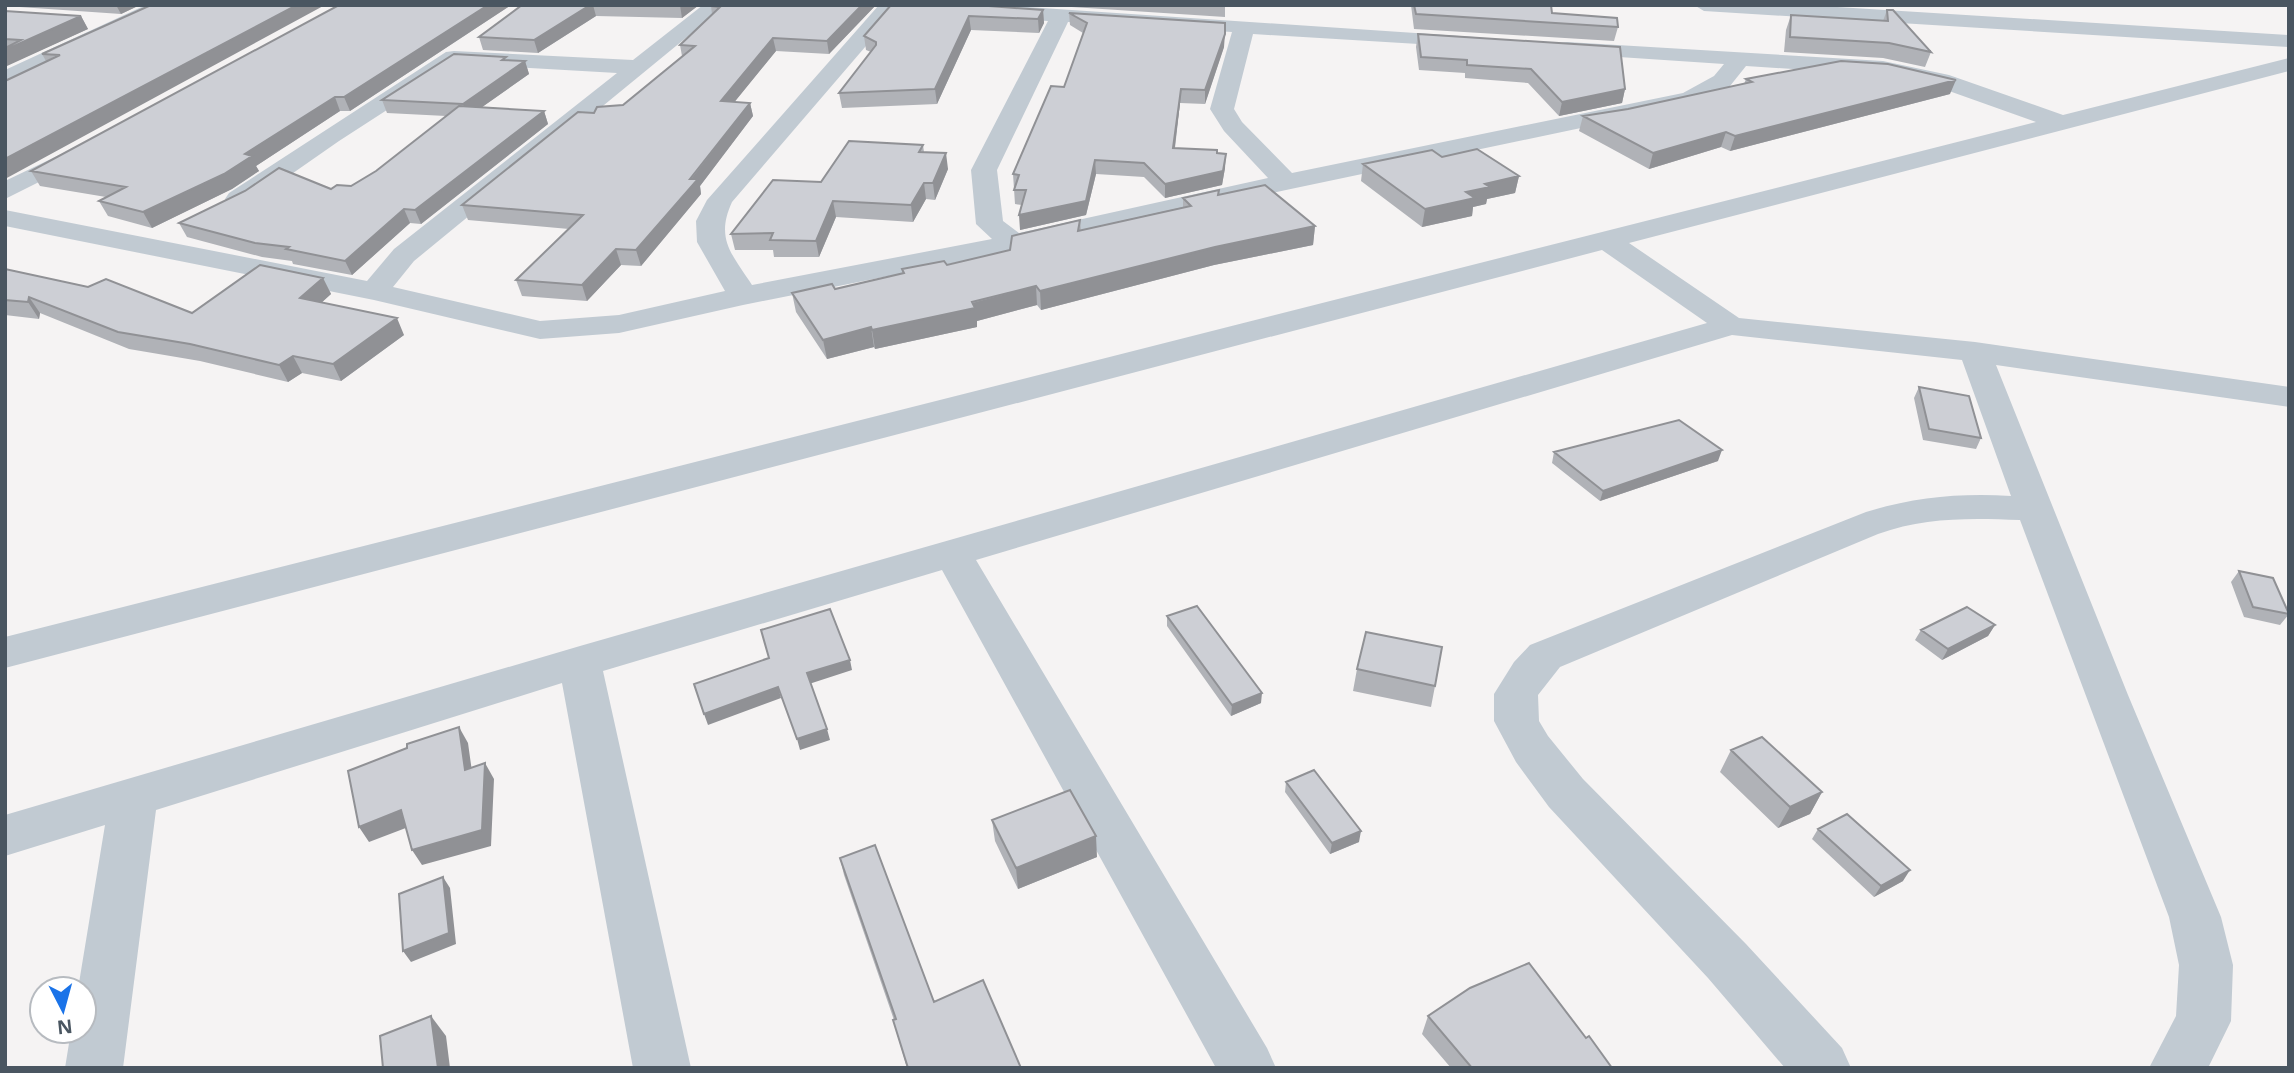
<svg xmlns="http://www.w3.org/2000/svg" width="2294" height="1073" font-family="'Noto Sans',sans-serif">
	<rect width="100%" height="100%" fill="#f5f3f3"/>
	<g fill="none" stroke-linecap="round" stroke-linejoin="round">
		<path fill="#c1cad2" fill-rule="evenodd" d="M146 5H173L170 9 5 85V70Z
			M703 5H726L414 261 393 287 540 321 619 315 725 291 697 242 696 221 707 200 879 5H996L1475 37 1479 41 1475 45 1468 47 1253 34 1234 109 1242 122 1292 173 1683 93 1714 76 1724 64 1559 53 1556 48 1559 43 1567 42 1883 61 1949 75 2063 115 2289 58V71L1629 243 1739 318 1975 342 2289 387V407L1996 365 2128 695 2221 917 2233 965 2231 1021 2208 1068H2149L2176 1016 2179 965 2169 917 2020 520C1970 518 1925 517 1878 534L1560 667 1538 695 1539 721 1548 736 1583 779 1746 944 1842 1048 1851 1068H1785L1708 978 1549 807 1516 762 1494 721V694L1514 662 1530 645 1866 512C1915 497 1960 493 2011 496L1962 360 1732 335 976 560 1267 1048 1276 1068H1216L942 570 603 671 691 1068H633L562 683 156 810 123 1068H65L71 1031H84V989H78L105 825 5 856V815L580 646 1707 323 1602 250 5 668V637L2036 122 1935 86 1883 75 1746 66 1730 86 1690 105 1286 190 1014 251 743 305 619 333 540 339 374 300 5 226V210L367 281 394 249 617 73 458 64 339 141 247 205 238 207 229 205 225 199 229 193 446 52 454 51 633 60ZM896 11 1048 21 971 170 976 224 992 239 752 285C732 254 715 239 732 202ZM1068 22 1232 32 1210 109 1224 131 1268 178 1019 233 1003 221 997 170Z
			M1694 5H1805L2289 35V47L1704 11Z
			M78 146 87 148 90 153 87 158 5 199V181Z"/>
	</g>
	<path fill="#b0b2b7" d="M5 5H140L121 14 5 6Z
		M151 5 46 61 42 54Z
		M339 5H511L350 111H340L256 166 259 171 232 189 152 228 108 216 99 201 106 197 40 186 31 171Z
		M522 5H699L682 18 596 16 538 53 483 50 479 37Z
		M712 5H876L829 54 776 51 734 102 750 103 753 116 700 186 701 194 641 266 621 265 587 301 522 296 516 280 569 229 468 220 462 205 594 113 623 105 682 56 680 45 712 14 711 6Z
		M891 5 1043 10 1044 23 1039 33 971 30 937 104 842 108 839 93 871 52 866 50 864 36Z
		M1041 5H1225V17Z
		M1411 5H1551L1552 13 1618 27 1614 41 1414 29Z
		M1887 10 1931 52 1925 67 1883 58 1784 52 1786 30 1791 15 1883 21Z
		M5 11 81 16 88 29 5 66Z
		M1069 13 1224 47 1205 104 1180 103 1175 148 1217 153 1225 168 1222 185 1165 198 1144 177 1096 174 1086 215 1020 230 1022 205 1015 204 1013 174 1064 87 1083 33 1070 25Z
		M1418 34 1625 89 1622 103 1559 116 1528 83 1465 78V73L1419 70 1416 47Z
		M507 60 525 61 529 74 482 107 544 111 548 124 421 224 410 223 352 275 293 264 292 261 262 257 187 237 179 223 245 191 331 189 351 186 376 171 446 116 387 113 382 100Z
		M1746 79 1950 94 1730 151 1721 147 1649 169 1579 131 1583 116 1628 109 1744 84Z
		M923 145 924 152 948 169 935 200 926 199 913 222 836 217 819 257H774L773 250H735L731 234 821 182Z
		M1442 157 1519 176 1515 193 1487 199 1486 204 1473 207 1472 216 1422 227 1361 181 1363 164Z
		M1219 190V195L1315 226 1313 245 1214 265 1041 310 1037 305 977 321V327L875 349 874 347 827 359 796 312 792 293 835 289 902 274V269L947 265 1010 250 1080 220 1081 230 1183 207V198Z
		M5 269 192 313 323 278 331 294 322 302 404 335 341 381 302 373 288 382 200 361 129 349 40 313 39 319 5 315Z
		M1919 387 1981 438 1976 449 1923 440 1914 398Z
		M1554 452 1718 461 1600 501 1552 463Z
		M2239 571 2289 614 2280 625 2244 617 2231 582Z
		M1167 616 1261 703 1231 716 1167 626Z
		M1995 625 1988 636 1942 660 1915 640 1921 630Z
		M1357 669 1435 686 1431 707 1353 691Z
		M1731 750 1822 792 1810 814 1778 828 1720 772Z
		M1286 782 1359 842 1330 854 1285 792Z
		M992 820 1097 857 1018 889 995 841Z
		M1818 829 1903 881 1874 897 1812 839Z
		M840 858 934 1002 1021 1068H907L893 1020H894L844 875Z
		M1428 1016 1586 1038 1612 1068H1451L1422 1034Z"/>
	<path fill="#909195" d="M116 5H140L121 14Z
		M297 5H325L5 179V159Z
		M488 5H511L350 111 344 97Z
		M590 5H593L596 16 538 53 534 40Z
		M680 5H699L682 18Z
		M862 5H876L829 54 827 41Z
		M1043 10 1044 23 1039 33 1038 19Z
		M81 16 88 29 7 66 5 64V50Z
		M969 16 971 30 937 104 935 89Z
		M1225 34 1224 47 1205 104V90Z
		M773 38 776 51 724 115 721 101Z
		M525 61 529 74 468 117 463 104Z
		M1956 80 1950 94 1730 151 1735 136Z
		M1181 89 1180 103 1173 162V148Z
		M1625 89 1622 103 1559 116 1562 102Z
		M335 97 340 111 256 166 259 171 232 189 152 228 143 212 245 154Z
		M750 103 753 116 700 186 701 194 641 266 636 250Z
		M544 111 548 124 421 224 415 210Z
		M1726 132 1721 147 1649 169 1653 153Z
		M946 153 948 169 935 200 933 183Z
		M1226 154 1225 168 1222 185 1165 198V184Z
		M1095 160 1096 174 1086 215 1020 230 1019 215Z
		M1519 176 1515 193 1487 199 1486 204 1473 207 1472 216 1422 227 1425 209 1485 184Z
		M924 183 926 199 913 222 911 205Z
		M833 201 836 217 819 257 816 241Z
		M404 209 410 223 352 275 345 261Z
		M1315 226 1313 245 1214 265 1041 310 1040 291 1215 247Z
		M616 249 621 265 587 301 582 285Z
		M323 278 331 294 309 314 300 298Z
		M1036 286 1037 305 977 321V327L875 349 872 330Z
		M29 297 40 313 39 319 28 302Z
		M397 318 404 335 341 381 333 364Z
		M871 327 874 347 827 359 823 340Z
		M293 356 302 373 288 382 279 365Z
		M1722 450 1718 461 1600 501 1603 491Z
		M1995 625 1988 636 1942 660 1948 649Z
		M850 660 852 670 809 684 807 673Z
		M778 687 781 698 708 725 704 714Z
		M1262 693 1261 703 1231 716 1232 705Z
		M459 727 468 743 474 786 465 770Z
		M827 729 830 740 800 750 797 739Z
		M485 763 494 779 491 846 422 865 412 850Z
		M1822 792 1810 814 1778 828 1790 807Z
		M401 810 411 826 369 842 359 827Z
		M1361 831 1359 842 1330 854 1332 843Z
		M1096 836 1097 857 1018 889 1016 868Z
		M1910 870 1903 881 1874 897 1881 886Z
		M443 877 450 888 456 944 411 962 403 951Z
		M431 1016 446 1036 450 1068H438Z"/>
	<path fill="#cdcfd5" stroke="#909195" stroke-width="2" d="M151 5H297L5 159V81L60 55 42 54Z
		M339 5H488L344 97H335L245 154 252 156 224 174 143 212 99 201 126 187 31 171Z
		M522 5H590L534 40 479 37Z
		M712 5H862L827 41 773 38 721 101 750 103 690 179H698L636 250 616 249 582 285 516 280 583 215 462 205 578 112 594 113 597 107 623 105 695 46 680 45 720 7 711 6Z
		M891 5H976L1043 10 1038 19 969 16 935 89 839 93 876 45V42L864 36Z
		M1414 5H1551L1552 13 1617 18 1618 27 1416 14Z
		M1887 10H1893L1931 52 1889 43 1790 37 1791 15 1888 21Z
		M5 11 81 16 5 50V48L21 40 5 39Z
		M1069 13 1225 23V34L1205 90 1181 89 1173 148 1217 150V153L1226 154 1223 171 1165 184 1144 163 1095 160 1086 201 1019 215 1026 190H1014L1019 175 1013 174 1051 86 1064 87 1087 23Z
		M1418 34 1620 47 1625 89 1562 102 1531 69 1467 65V60L1421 57Z
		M454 54 506 57 502 60 525 61 463 104 382 100Z
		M1841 61 1888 64 1956 80 1735 136 1726 132 1653 153 1583 116 1628 109 1752 82 1746 79Z
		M459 106 544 111 415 210 404 209 345 261 286 249 289 247 255 243 179 223 245 191 279 168 331 189 337 185 351 186 376 171Z
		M849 141 923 145 919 152 946 153 933 183H924L911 205 833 201 816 241 770 240 773 233 731 234 773 180 821 182Z
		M1477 149 1519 176 1485 184 1490 187 1466 192 1475 198 1425 209 1363 164 1432 150 1442 157Z
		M1265 185 1315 226 1215 247 1040 291 1036 286 972 302 975 308 872 330 871 327 823 340 792 293 832 284 835 289 904 273 902 269 944 261 947 265 1010 250 1012 236 1080 220 1078 231 1191 206 1183 198 1219 190 1218 195Z
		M260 265 323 278 300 298 397 318 333 364 293 356 279 365 190 344 118 332 29 297 28 302 5 300V269L88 287 106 279 192 313Z
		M1919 387 1969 396 1981 438 1929 429Z
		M1679 420 1722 450 1603 491 1554 452Z
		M2239 571 2273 578 2289 614 2253 607Z
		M1197 606 1262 693 1232 705 1167 616Z
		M1967 607 1995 625 1948 649 1921 630Z
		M830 609 850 660 807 673 827 729 797 739 778 687 704 714 694 684 769 658 761 630Z
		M1366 632 1442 647 1435 686 1357 669Z
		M459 727 465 770 485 763 482 830 412 850 401 810 359 827 348 771 407 748V744Z
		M1762 737 1822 792 1790 807 1731 750Z
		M1314 770 1361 831 1332 843 1286 782Z
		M1070 790 1096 836 1016 868 992 820Z
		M1847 814 1910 870 1881 886 1818 829Z
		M875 845 934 1002 983 980 1021 1068H908L893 1020 896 1019 840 858Z
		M443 877 449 933 403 951 399 894Z
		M1529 963 1586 1038 1589 1036 1612 1068H1472L1428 1016 1470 988Z
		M431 1016 438 1068H383L380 1036Z"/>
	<rect width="2294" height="1073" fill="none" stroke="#4a5661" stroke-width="14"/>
	<g transform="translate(63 1010) rotate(174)"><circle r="33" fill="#ffffff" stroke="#b7bbc0" stroke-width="2"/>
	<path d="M0-5L12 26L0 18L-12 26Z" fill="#1a73e8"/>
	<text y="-10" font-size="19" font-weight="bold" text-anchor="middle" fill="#4a5661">N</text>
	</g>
</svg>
